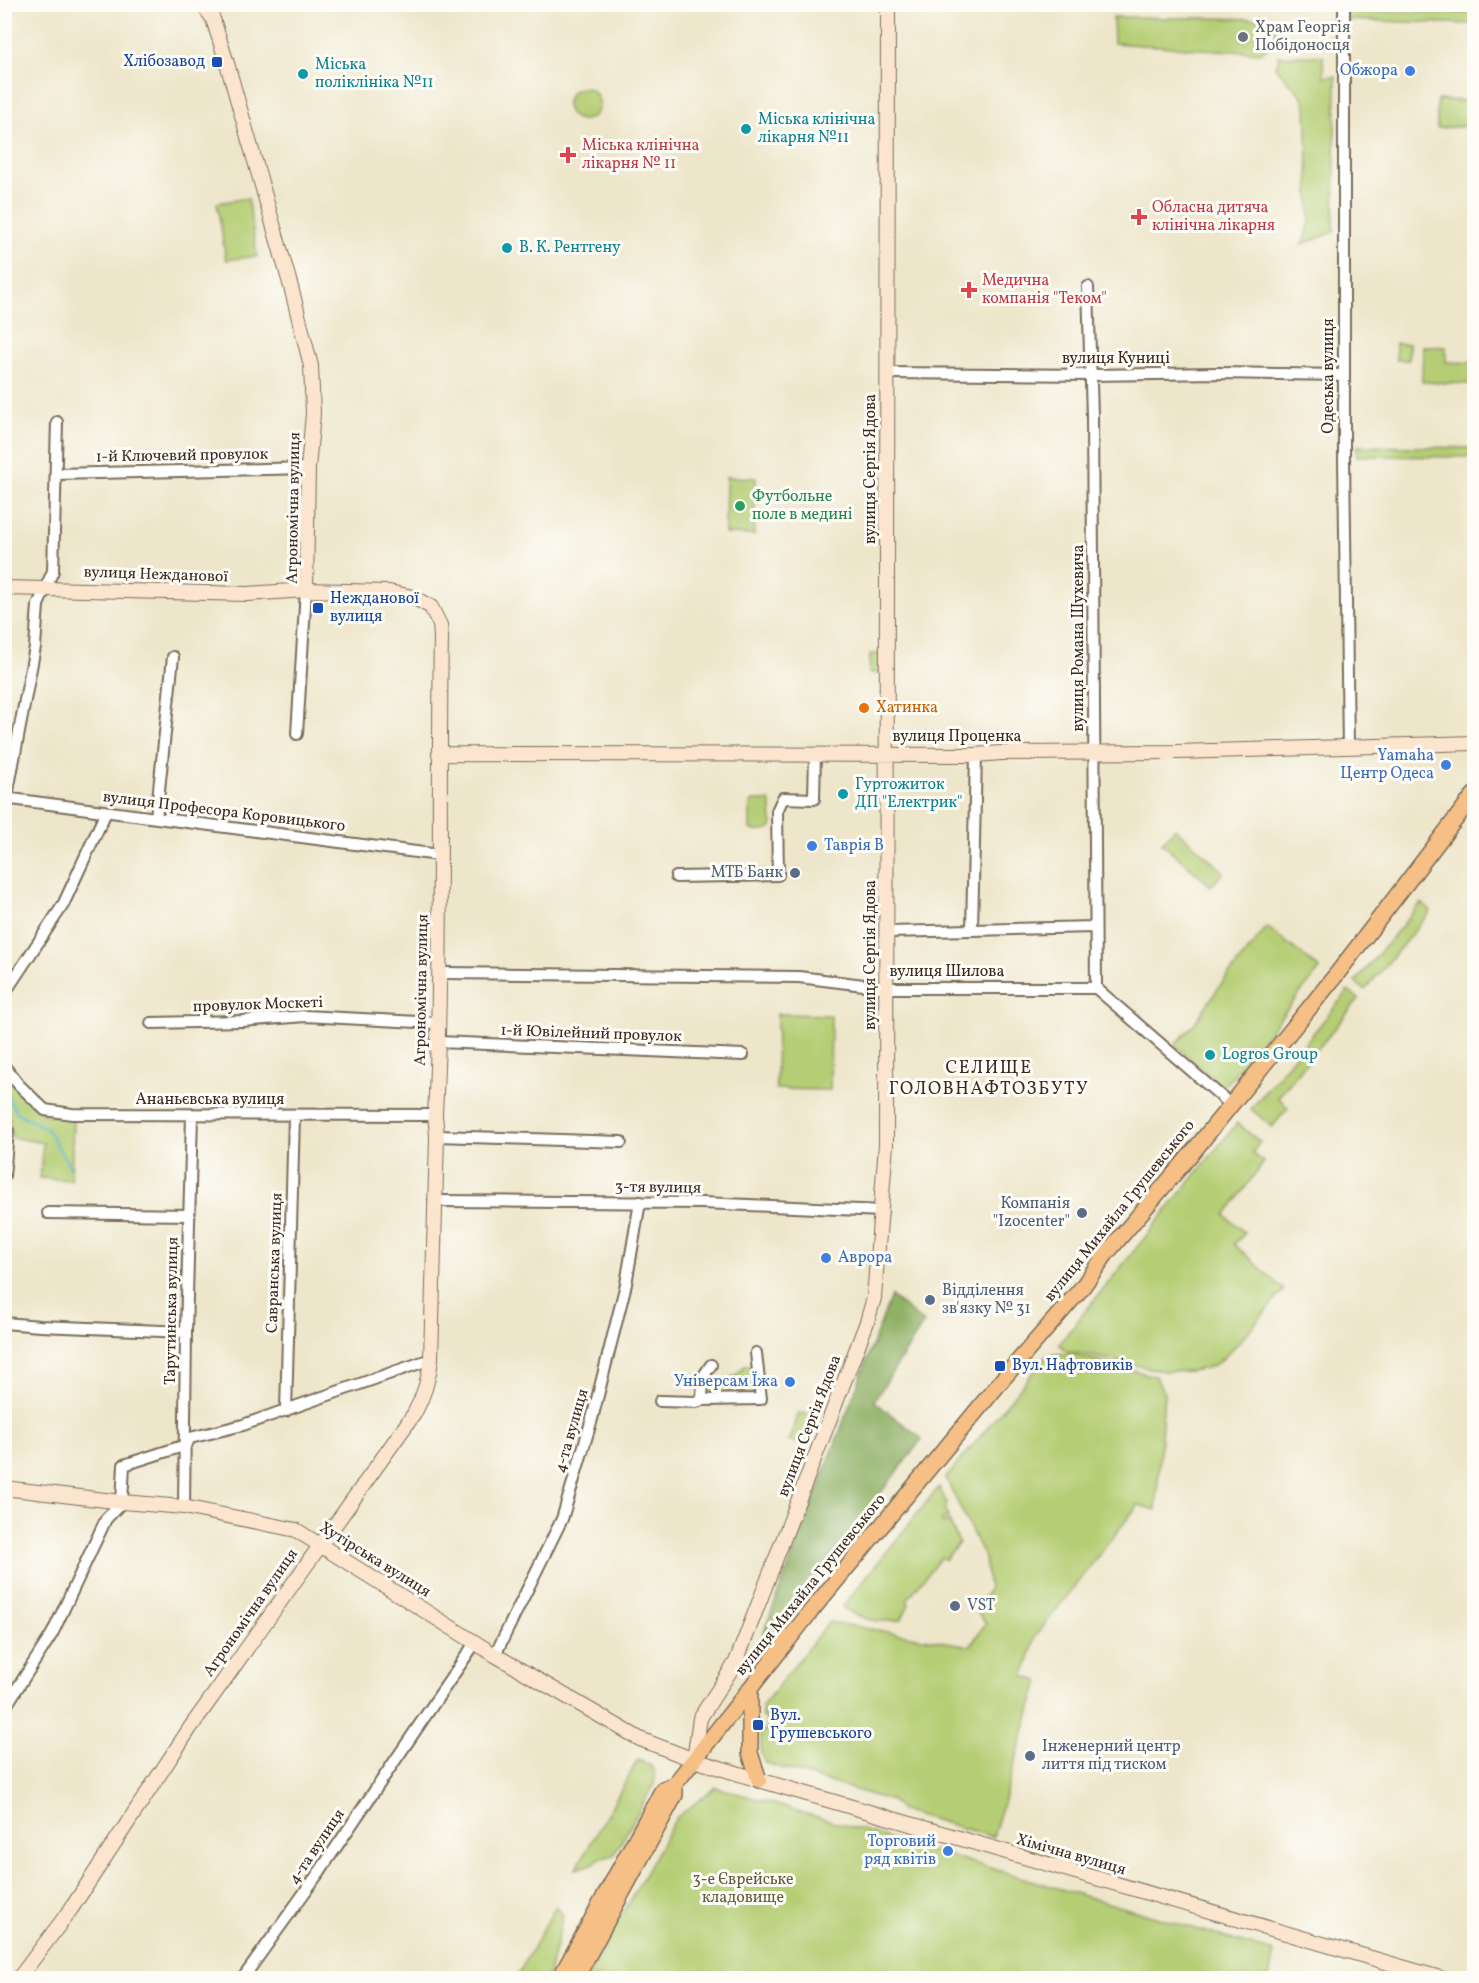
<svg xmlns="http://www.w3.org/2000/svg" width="1479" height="1983" font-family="Vollkorn,serif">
	<rect width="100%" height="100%" fill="#fdfcf7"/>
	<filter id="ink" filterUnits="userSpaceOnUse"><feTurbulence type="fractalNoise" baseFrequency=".0167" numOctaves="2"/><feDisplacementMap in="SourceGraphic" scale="12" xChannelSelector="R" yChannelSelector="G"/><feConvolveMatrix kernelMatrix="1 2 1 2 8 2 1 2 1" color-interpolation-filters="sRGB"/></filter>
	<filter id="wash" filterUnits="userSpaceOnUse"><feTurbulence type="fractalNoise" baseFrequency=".008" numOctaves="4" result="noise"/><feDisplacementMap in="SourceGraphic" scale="24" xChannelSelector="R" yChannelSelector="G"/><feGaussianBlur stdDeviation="1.35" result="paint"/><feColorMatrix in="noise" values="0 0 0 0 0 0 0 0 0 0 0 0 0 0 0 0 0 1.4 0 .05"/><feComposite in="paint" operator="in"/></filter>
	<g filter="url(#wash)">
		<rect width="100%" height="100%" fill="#eee6ca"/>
		<path fill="#b5ce74" stroke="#787c49" stroke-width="1.5" d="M1346 11 1474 12V24L1344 20Z
			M1113 17 1276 19 1275 41 1260 53 1114 43Z
			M1278 56H1323L1324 77 1336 76 1334 232 1300 245 1306 238 1310 221 1306 105 1301 95 1275 67 1278 63Z
			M567 104a16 16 0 1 1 32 0a16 16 0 1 1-32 0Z
			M1437 100 1474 101V126L1437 128Z
			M248 198 257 256 226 260 217 203Z
			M1396 343 1409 344V360H1396Z
			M1423 346 1446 347V362L1474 363V384L1422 382Z
			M1357 446 1474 448V457L1357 456Z
			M726 477 756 478 754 535 725 534Z
			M870 654H881V673H869Z
			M753 801H769L771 804 772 828C767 832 755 832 750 829V805Z
			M1175 828 1224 872 1211 886 1162 843Z
			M1421 903 1431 911 1365 990 1355 982Z
			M1267 927 1320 969 1223 1088 1175 1045 1194 1024 1219 987Z
			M1348 991 1359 999 1278 1097 1288 1108 1272 1127 1251 1109Z
			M777 1014 831 1015 830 1090 776 1089Z
			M5 1072 43 1114 73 1119 71 1180 40 1178 43 1143 12 1137 9 1113 5 1118Z
			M1237 1123 1260 1142 1252 1153 1264 1162 1225 1215 1245 1233 1234 1244 1284 1290C1269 1306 1228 1359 1212 1366 1197 1372 1179 1372 1164 1371L1067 1351 1059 1344Z
			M1068 1353 1155 1376 1164 1393 1156 1510 1138 1505 1035 1637 1024 1676 1039 1681 993 1837 901 1810 892 1801 766 1763 761 1755V1731L767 1730 766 1718 762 1717V1706L829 1622 970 1646 986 1623 976 1611 989 1589 985 1559 946 1478 1047 1355Z
			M745 1365 753 1367 754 1400 709 1402 704 1385C721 1382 735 1381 745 1365Z
			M799 1413 820 1415 809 1443 789 1442Z
			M939 1487 947 1504 945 1510 948 1517 941 1520 943 1524 949 1521 959 1543 945 1560 941 1557 907 1600 909 1604 901 1620C876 1624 862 1619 842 1607Z
			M638 1760C652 1765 658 1768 654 1784L614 1855 598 1859 595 1863 576 1869Z
			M716 1787 1274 1952 1269 1978H587L676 1818Z
			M556 1906 563 1915 549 1974 546 1978H516Z"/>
		<path fill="#90b166" stroke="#666e42" stroke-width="1.5" d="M891 1296 924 1323 874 1401 922 1439 754 1658Z"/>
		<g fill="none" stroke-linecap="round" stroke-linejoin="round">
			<path stroke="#4bb5c9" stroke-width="2" d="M4 1089 17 1113 47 1129 71 1169"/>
		</g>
	</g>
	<g filter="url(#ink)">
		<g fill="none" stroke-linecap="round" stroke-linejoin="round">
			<defs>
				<path id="street" d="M1344 4V459L1348 747
					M1088 287 1092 416 1096 988
					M888 373 1092 375 1218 373 1344 375
					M56 474 308 468
					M297 734 306 590
					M4 798 439 855
					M4 812 35 647 38 605 53 571 57 422
					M156 818 173 657
					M676 877 778 875 777 811 783 798 814 799 815 754
					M972 929 976 755
					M888 932 1094 927
					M440 973 799 977 888 988H1096L1230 1104
					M4 994 63 905 106 812
					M151 1023 242 1021 305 1016 437 1023
					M438 1042 743 1055
					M4 1066 19 1085 45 1110 72 1114 435 1115
					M437 1136 621 1142
					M4 1176 8 1131
					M434 1201 703 1203 882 1211
					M48 1213 189 1215
					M4 1323 40 1326 186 1332
					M702 1400 761 1399 756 1353
					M660 1401 696 1402 702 1400 703 1377 711 1365
					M286 1411 294 1116
					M184 1507 186 1332 192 1116
					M495 1655 562 1519 592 1419 626 1284 640 1202
					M4 1709 52 1634 106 1519 122 1502 124 1465 186 1445 190 1438 243 1425 431 1359
					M243 1978 320 1871 475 1643"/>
				<path id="secondary" d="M203 4 213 19 226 60 291 287 311 366 313 414 308 468 306 590
					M1425 4 1474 5
					M4 588 247 594 306 590 389 592 413 597 431 607 440 625 441 637C438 796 443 956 435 1115L437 1136 431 1359C429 1380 424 1396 414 1414L190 1728 71 1909 19 1978
					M439 754 976 755 1001 753 1177 752 1474 743
					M4 1488 122 1502 184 1507 296 1530 495 1655 640 1739 694 1760 759 1780 1440 1978
					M694 1760 700 1718 736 1662 867 1322 874 1298 886 1144 888 4"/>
				<path id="primary" d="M750 1689V1753L759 1780
					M560 1978 663 1789 675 1784 811 1611 1007 1374 1081 1289 1106 1254 1192 1153 1336 975 1474 795
					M576 1978 675 1795V1784"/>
			</defs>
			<use href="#street" stroke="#7a6c5a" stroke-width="14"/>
			<use href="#secondary" stroke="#7a6c5a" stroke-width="16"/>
			<use href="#primary" stroke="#7a6c5a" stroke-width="18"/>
			<use href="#street" stroke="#fff" stroke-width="10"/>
			<use href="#secondary" stroke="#fbe5cf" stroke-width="14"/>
			<use href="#primary" stroke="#f5bf86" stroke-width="15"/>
		</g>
	</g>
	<circle fill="#6b7280" stroke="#fdfcf7" stroke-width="2" cx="1243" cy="37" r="6"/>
	<g fill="#1a4fb4" stroke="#fdfcf7" stroke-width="2">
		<rect x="211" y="56" width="12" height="12" rx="3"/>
		<rect x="312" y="602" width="12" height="12" rx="3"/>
		<rect x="994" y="1360" width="12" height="12" rx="3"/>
		<rect x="752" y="1719" width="12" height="12" rx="3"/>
	</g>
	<g fill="#3f7fe0" stroke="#fdfcf7" stroke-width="2">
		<circle cx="1410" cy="71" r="6"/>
		<circle cx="1446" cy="765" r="6"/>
		<circle cx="812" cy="846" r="6"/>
		<circle cx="826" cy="1258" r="6"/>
		<circle cx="790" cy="1382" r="6"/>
		<circle cx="948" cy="1851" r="6"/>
	</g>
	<g fill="#0f9aa8" stroke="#fdfcf7" stroke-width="2">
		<circle cx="303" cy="74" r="6"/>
		<circle cx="746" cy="129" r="6"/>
		<circle cx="507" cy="248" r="6"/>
		<circle cx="843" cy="794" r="6"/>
		<circle cx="1210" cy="1055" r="6"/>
	</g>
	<g fill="#e0444e" stroke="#fdfcf7" stroke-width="2">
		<path d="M565 146h6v6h6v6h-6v6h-6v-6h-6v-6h6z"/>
		<path d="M1136 208h6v6h6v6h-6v6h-6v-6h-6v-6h6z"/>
		<path d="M966 281h6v6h6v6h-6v6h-6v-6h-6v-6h6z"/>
	</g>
	<circle fill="#2e9e5b" stroke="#fdfcf7" stroke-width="2" cx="740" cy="506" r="6"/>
	<circle fill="#e8710a" stroke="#fdfcf7" stroke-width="2" cx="864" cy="708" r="6"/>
	<g fill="#5c6f8a" stroke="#fdfcf7" stroke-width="2">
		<circle cx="795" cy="873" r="6"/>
		<circle cx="1082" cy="1213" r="6"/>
		<circle cx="930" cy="1300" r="6"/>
		<circle cx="955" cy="1606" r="6"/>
		<circle cx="1030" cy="1756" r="6"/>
	</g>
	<g text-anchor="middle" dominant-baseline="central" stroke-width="6" stroke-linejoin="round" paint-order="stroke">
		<g font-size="16" fill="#5b616d" stroke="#fdfcf7" text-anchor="start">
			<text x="1255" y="28">Храм Георгія<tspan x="1255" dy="18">Побідоносця</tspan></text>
		</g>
		<g font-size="16" fill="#164399" stroke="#fdfcf7" text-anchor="start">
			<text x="205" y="62" text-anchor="end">Хлібозавод</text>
			<text x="330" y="599">Нежданової<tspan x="330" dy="18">вулиця</tspan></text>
			<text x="1012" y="1366">Вул. Нафтовиків</text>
			<text x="770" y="1716">Вул.<tspan x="770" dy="18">Грушевського</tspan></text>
		</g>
		<g font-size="16" fill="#0d838f" stroke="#fdfcf7" text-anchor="start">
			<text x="315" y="65">Міська<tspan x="315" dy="18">поліклініка №11</tspan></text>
			<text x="758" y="120">Міська клінічна<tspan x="758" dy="18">лікарня №11</tspan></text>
			<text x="519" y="248">В. К. Рентгену</text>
			<text x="855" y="785">Гуртожиток<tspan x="855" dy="18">ДП "Електрик"</tspan></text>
			<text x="1222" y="1055">Logros Group</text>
		</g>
		<g font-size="16" fill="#366cbe" stroke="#fdfcf7" text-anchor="end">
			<text x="1398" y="71">Обжора</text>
			<text x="1434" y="756">Yamaha<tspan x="1434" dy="18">Центр Одеса</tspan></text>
			<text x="824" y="846" text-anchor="start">Таврія В</text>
			<text x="838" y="1258" text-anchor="start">Аврора</text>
			<text x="778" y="1382">Універсам Їжа</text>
			<text x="936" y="1842">Торговий<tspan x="936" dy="18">ряд квітів</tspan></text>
		</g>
		<g font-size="16" fill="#be3a42" stroke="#fdfcf7" text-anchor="start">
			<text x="582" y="146">Міська клінічна<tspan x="582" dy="18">лікарня № 11</tspan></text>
			<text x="1152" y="208">Обласна дитяча<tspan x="1152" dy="18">клінічна лікарня</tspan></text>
			<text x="982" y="281">Медична<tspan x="982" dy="18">компанія "Теком"</tspan></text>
		</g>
		<g font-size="16" fill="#3b2a1e" stroke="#fdfcf7">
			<text x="1116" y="359">вулиця Куниці</text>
			<text transform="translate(1329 376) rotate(-90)">Одеська вулиця</text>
			<text transform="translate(182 456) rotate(-1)">1-й Ключевий провулок</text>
			<text transform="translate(871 469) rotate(-90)">вулиця Сергія Ядова</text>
			<text transform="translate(294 508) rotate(-89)">Агрономічна вулиця</text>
			<text transform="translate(156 575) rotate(2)">вулиця Нежданової</text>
			<text transform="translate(1079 638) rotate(-90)">вулиця Романа Шухевича</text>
			<text x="957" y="737">вулиця Проценка</text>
			<text transform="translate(224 812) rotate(7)">вулиця Професора Коровицького</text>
			<text transform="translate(871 955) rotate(-90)">вулиця Сергія Ядова</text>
			<text x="947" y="972">вулиця Шилова</text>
			<text transform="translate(422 990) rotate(-89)">Агрономічна вулиця</text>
			<text transform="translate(258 1005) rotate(-2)">провулок Москеті</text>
			<text transform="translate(591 1034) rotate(2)">1-й Ювілейний провулок</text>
			<text x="210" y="1100">Ананьєвська вулиця</text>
			<text transform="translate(658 1188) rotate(1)">3-тя вулиця</text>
			<text transform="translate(1120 1211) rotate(-51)">вулиця Михайла Грушевського</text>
			<text transform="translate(275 1263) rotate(-88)">Савранська вулиця</text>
			<text transform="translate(172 1311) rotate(-89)">Тарутинська вулиця</text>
			<text transform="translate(810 1426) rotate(-69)">вулиця Сергія Ядова</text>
			<text transform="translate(572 1431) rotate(-74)">4-та вулиця</text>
			<text transform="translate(375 1560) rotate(32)">Хутірська вулиця</text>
			<text transform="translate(811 1585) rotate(-51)">вулиця Михайла Грушевського</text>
			<text transform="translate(251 1613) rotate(-55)">Агрономічна вулиця</text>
			<text transform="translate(317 1847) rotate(-56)">4-та вулиця</text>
			<text transform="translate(1071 1855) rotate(16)">Хімічна вулиця</text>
		</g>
		<g font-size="16" fill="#27864d" stroke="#fdfcf7" text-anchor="start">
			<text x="752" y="497">Футбольне<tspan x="752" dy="18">поле в медині</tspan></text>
		</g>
		<g font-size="16" fill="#c56008" stroke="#fdfcf7" text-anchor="start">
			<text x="876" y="708">Хатинка</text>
		</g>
		<g font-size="16" fill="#4e5e75" stroke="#fdfcf7" text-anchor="start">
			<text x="783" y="873" text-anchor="end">МТБ Банк</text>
			<text x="1070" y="1204" text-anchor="end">Компанія<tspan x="1070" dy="18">"Izocenter"</tspan></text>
			<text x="942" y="1291">Відділення<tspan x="942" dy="18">зв'язку № 31</tspan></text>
			<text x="967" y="1606">VST</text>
			<text x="1042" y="1747">Інженерний центр<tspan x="1042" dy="18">лиття під тиском</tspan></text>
		</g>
		<g font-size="16" fill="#605b38" stroke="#fdfcf7">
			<text x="743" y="1880">3-е Єврейське<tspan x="743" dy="18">кладовище</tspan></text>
		</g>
		<g font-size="18" letter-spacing="1.5" fill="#3b2a1e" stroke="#fdfcf7">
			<text x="989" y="1068">СЕЛИЩЕ<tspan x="989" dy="21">ГОЛОВНАФТОЗБУТУ</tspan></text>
		</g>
	</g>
	<rect width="1479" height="1983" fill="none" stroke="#fdfcf7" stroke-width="24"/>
</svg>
